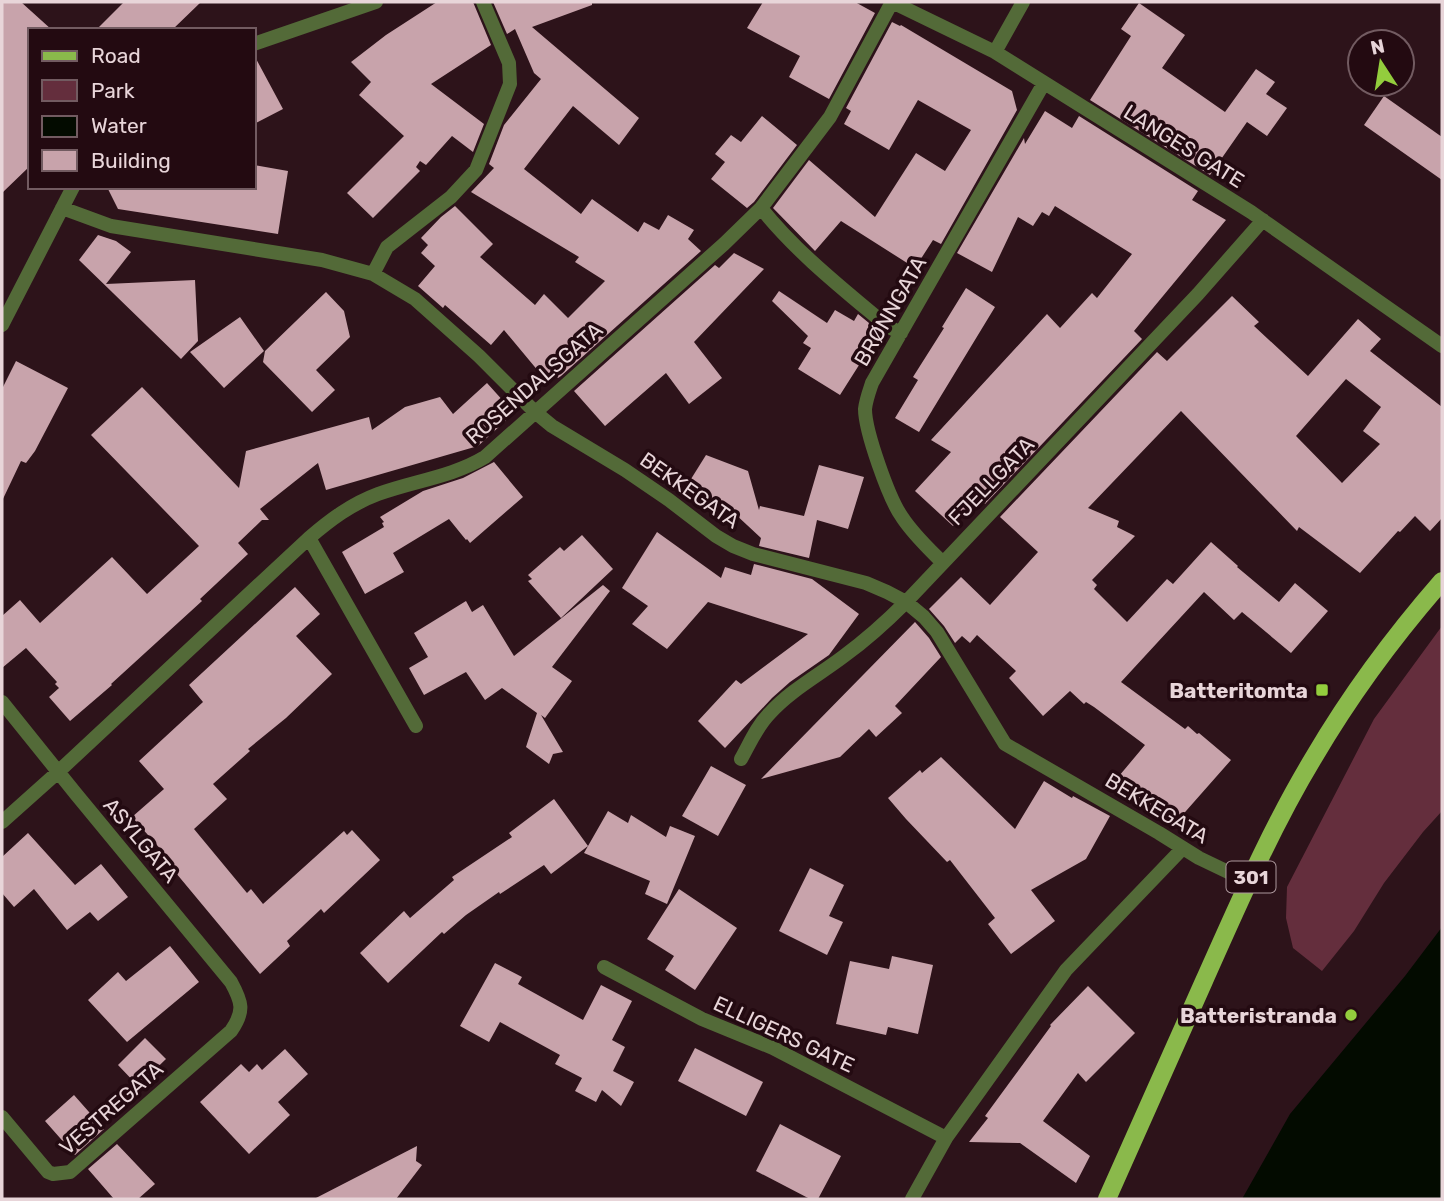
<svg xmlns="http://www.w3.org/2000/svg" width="1444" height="1201" font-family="Rubik,sans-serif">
	<rect width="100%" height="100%" fill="#2d131a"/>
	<path fill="#642e3d" d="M1442 626V811L1423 832 1384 883 1354 931 1322 971 1293 948 1286 918 1287 887 1374 719Z"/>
	<path fill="#030b00" d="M1442 927V1199H1242L1290 1114 1405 976Z"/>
	<path fill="#c8a3ab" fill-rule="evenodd" d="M2 2H21L52 30H30V166L2 193Z
		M124 2H201L172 30H96Z
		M437 2H473L491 45 431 84 484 124 473 152 452 136 426 165 420 161 416 167 420 171 373 218 347 193 404 136 359 95 371 82 351 62 386 35Z
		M493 2H592V5L532 27 639 118 619 145 573 106 524 169 581 214 592 199 638 232 644 222 659 230 668 215 694 230 688 239 701 251 561 376 558 378 557 377 549 384 504 330 491 345 445 305 443 308 418 286 435 266 421 253 428 245 421 238 441 217 455 206 493 244 480 257 535 305 544 294 568 318 605 281 575 262 579 257 471 192 494 168 489 164 504 125 541 79 534 73 515 29 507 34Z
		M763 2H855L875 13 829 99 789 77 800 56 747 28Z
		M1139 3 1185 35 1162 68 1225 112 1256 69 1275 82 1266 94 1287 108 1267 136 1247 122 1210 175 1090 100 1131 36 1121 29Z
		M892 22 900 26 901 25 1012 91 1017 110 941 244 933 240 915 268 841 221 815 251 773 208 809 160 875 217 916 153 945 171 971 130 918 100 889 150 844 124 851 111 846 108Z
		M254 55 283 109 254 124Z
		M1384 96 1442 137V180L1364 125Z
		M1045 111 1072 128 1079 116 1198 191 1192 200 1226 220 1134 331 1142 339 985 504 978 498 953 526 915 491 951 452 931 440 1047 314 1060 328 1092 293 1097 298 1132 254 1055 206 1049 216 1042 212 1033 226 1018 217 992 272 957 253 1024 138 1025 144Z
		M762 116 797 145 754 202 747 208 711 179 725 162 715 154 731 135 741 142Z
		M254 165 288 171 278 234 118 209 107 187H254Z
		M98 235 116 241 131 252 106 284 195 280 198 341 181 359 79 260Z
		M734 253 764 269 694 342 722 378 689 404 666 373 605 426 574 391 715 265 719 268Z
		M966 288 995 307 919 432 895 418 918 380 913 377 944 328 942 327Z
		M779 291 827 323 835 310 854 321 858 314 880 332 840 395 798 369 811 348 803 343 808 336 772 301Z
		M326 292 344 311 350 337 316 370 335 390 312 412 263 362 265 351Z
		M1232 296 1259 322 1254 326 1308 376 1358 319 1381 339 1370 351 1442 407V518L1430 531 1415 516 1400 532 1398 531 1360 573 1299 527 1297 531 1181 411 1088 508 1119 521 1117 527 1135 536 1092 580 1097 585 1094 589 1127 622 1167 579 1173 584 1211 542 1238 566 1237 567 1279 602 1295 583 1328 611 1291 653 1242 612 1234 620 1204 592 1121 682 1185 729 1188 726 1197 734 1199 733 1231 760 1171 828 1153 812 1152 814 1114 782 1145 745 1094 707 1086 702 1084 704 1070 691 1043 716 1009 678 1016 671 977 635 970 643 962 636 955 643 944 626 929 609 961 577 990 605 1038 552 1000 517 1157 352 1167 361ZM1346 379 1381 407 1363 431 1380 444 1342 483 1296 436Z
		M240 317 264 351 224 388 190 352Z
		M16 361 68 388 35 451 26 463 21 461 2 501V389Z
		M487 383 514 413 478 446 326 490 318 463 260 509 269 520H262L238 543 248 554 200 599 202 601 111 684 112 685 70 721 49 697 59 688 55 684 57 682 26 648 2 668V616L20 600 40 623 112 557 147 594 199 546 91 435 142 387 239 488 246 451 369 417 372 430 405 407 440 397 453 414Z
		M706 455 748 471 759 510 760 506 804 516 819 465 864 477 848 529 817 520 809 558 759 546 761 538 719 499 714 505 686 487Z
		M494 462 523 497 470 543 467 539 466 540 449 519 393 553 404 572 365 594 342 552 384 527 382 523 384 522 380 517 423 491 463 478Z
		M657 532 721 578 725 567 751 575 754 564 812 579 859 614 829 655 790 682 772 698 725 748 698 721 736 680 741 684 808 634 708 602 667 649 632 624 648 606 622 588Z
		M582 535 613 569 561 618 528 581 532 579 528 575 560 547 564 551Z
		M603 585 610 591 552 667 572 681 545 718 541 715 563 752 553 754 549 764 526 747 537 713 502 688 485 700 466 672 424 695 409 668 428 657 414 633 466 601 472 612 483 605 514 656Z
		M295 587 320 614 296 636 332 674 286 718 248 749 250 751 213 784 227 799 194 829 247 893 251 889 263 904 344 831 347 835 352 830 380 860 324 913 321 909 287 941 290 946 260 974 161 855 164 853 132 817 164 789 139 761 203 702 189 685Z
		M915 622 929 638 941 657 895 706 902 713 876 737 869 729 840 757 761 779Z
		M941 757 1015 829 1044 781 1072 798 1073 796 1110 816 1086 859 1031 890 1055 921 1011 954 988 924 995 918 950 860 947 862 906 819 888 798 920 770 922 773Z
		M711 766 746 785 718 836 682 816Z
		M554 799 588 846 608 811 628 823 631 815 666 837 670 826 695 836 667 904 645 894 650 881 584 853 588 846 551 874 544 865 500 894 499 892 466 915 444 934 442 932 388 983 360 953 404 911 410 918 454 880 452 877 512 837 509 833Z
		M28 833 75 885 101 864 128 897 98 921 90 912 67 930 34 889 14 907 2 893V857Z
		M810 868 844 885 829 916 843 922 827 955 779 931Z
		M679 889 737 928 695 990 665 970 674 956 647 939Z
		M170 946 199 982 127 1042 88 1000 118 972 126 981Z
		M892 956 933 965 918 1034 888 1027 886 1035 836 1024 850 961 889 969Z
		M495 963 522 977 518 984 583 1020 601 985 632 1001 612 1040 625 1047 613 1071 634 1082 621 1106 602 1090 596 1102 575 1091 582 1078 555 1064 560 1055 500 1022 489 1042 460 1026Z
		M1088 986 1135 1033 1086 1082 1078 1073 1043 1121 1090 1156 1076 1183 1020 1143 969 1142 988 1118 985 1116 1051 1026 1050 1025Z
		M145 1038 166 1059 138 1086 118 1065Z
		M695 1048 763 1082 746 1116 678 1081Z
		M285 1049 308 1074 278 1102 290 1115 249 1154 200 1102 241 1064 249 1072 257 1064 262 1070Z
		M74 1095 104 1129 75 1155 45 1121Z
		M780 1124 841 1156 818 1199H810L756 1171Z
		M117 1144 155 1184 138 1199H114L88 1169Z
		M417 1146 416 1161 422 1165 396 1199H314Z"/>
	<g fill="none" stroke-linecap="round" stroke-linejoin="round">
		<path stroke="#536a38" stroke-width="14" d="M892 2 995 52 1251 212 1442 346
			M254 44 376 2
			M995 52 1023 2
			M62 208 111 226 322 260 373 274 415 299 479 356 535 412 552 426 625 470 669 500 716 536 733 546 753 554 866 583 887 592 906 602 924 617 937 632 1005 744 1159 833 1199 858 1249 882
			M761 208C797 253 843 289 887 326L901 333
			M373 274 387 247 451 197 476 170 510 84 509 63 483 2
			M2 325 73 187
			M309 538 416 726
			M942 562C928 548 913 534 902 517 889 499 865 431 865 409 866 400 869 392 872 383L1044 83
			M2 702 76 794 231 982C242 1002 245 1011 231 1031L70 1172 53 1174 48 1172 2 1117
			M741 759C750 743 757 726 770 713 791 690 819 675 844 656 866 640 886 622 906 602L1198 294 1263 220
			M2 822 58 772 309 538C330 520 351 504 378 494 413 481 452 477 485 457L724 244 761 208 830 117 892 2
			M604 967 702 1019 773 1048 946 1138
			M912 1199 946 1138 1066 970 1182 849"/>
		<path stroke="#8ab94b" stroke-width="18" d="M1107 1199C1139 1126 1172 1054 1204 981 1238 905 1271 828 1314 757 1351 694 1394 636 1442 581"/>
	</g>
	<g fill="#93cd3d" stroke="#230a11" stroke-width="2.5">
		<rect x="1315" y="683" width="14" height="14" rx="3.5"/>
		<circle cx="1351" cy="1015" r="7"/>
	</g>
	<g text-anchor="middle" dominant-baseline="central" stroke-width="7" stroke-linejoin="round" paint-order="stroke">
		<rect fill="#230a11" stroke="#ad989d" stroke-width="2" x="1226.5" y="861.5" width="49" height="31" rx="5"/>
		<g font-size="19" font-weight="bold" fill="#e8d5d9">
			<text x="1251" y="877">301</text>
		</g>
		<g font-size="21" fill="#e8d5d9" stroke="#230a11">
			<text transform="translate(1184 146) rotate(32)">LANGES GATE</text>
			<text transform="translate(890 311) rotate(-60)">BRØNNGATA</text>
			<text transform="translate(534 383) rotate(-41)">ROSENDALSGATA</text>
			<text transform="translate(991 481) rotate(-46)">FJELLGATA</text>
			<text transform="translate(690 490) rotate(35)">BEKKEGATA</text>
			<text transform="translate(1157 808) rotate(31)">BEKKEGATA</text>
			<text transform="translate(141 840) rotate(50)">ASYLGATA</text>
			<text transform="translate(784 1034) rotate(25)">ELLIGERS GATE</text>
			<text transform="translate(111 1108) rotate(-41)">VESTREGATA</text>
		</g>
		<g font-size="21" font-weight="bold" fill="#e8d5d9" stroke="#230a11" text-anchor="end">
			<text x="1308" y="690">Batteritomta</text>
			<text x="1337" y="1015">Batteristranda</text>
		</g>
	</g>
	<rect width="1444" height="1201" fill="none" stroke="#e8d5d9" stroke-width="7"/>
	<rect x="28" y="28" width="228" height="161" fill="#230a11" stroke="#725b61" stroke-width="2"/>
	<rect x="42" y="51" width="35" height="10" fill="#8ab94b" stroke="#725b61" stroke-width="2"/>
	<text x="91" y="63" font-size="21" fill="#e8d5d9">Road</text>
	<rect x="42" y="80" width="35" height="21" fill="#642e3d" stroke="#725b61" stroke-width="2"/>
	<text x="91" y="98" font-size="21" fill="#e8d5d9">Park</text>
	<rect x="42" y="116" width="35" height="21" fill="#030b00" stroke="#725b61" stroke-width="2"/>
	<text x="91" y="133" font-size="21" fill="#e8d5d9">Water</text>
	<rect x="42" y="150" width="35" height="21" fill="#c8a3ab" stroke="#725b61" stroke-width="2"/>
	<text x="91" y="168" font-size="21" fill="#e8d5d9">Building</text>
	<g transform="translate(1381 63) rotate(348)"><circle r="33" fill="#230a11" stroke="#725b61" stroke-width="2"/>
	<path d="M0-5L12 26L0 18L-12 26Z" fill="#93cd3d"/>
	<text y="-10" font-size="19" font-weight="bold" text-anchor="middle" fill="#e8d5d9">N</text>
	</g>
</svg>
